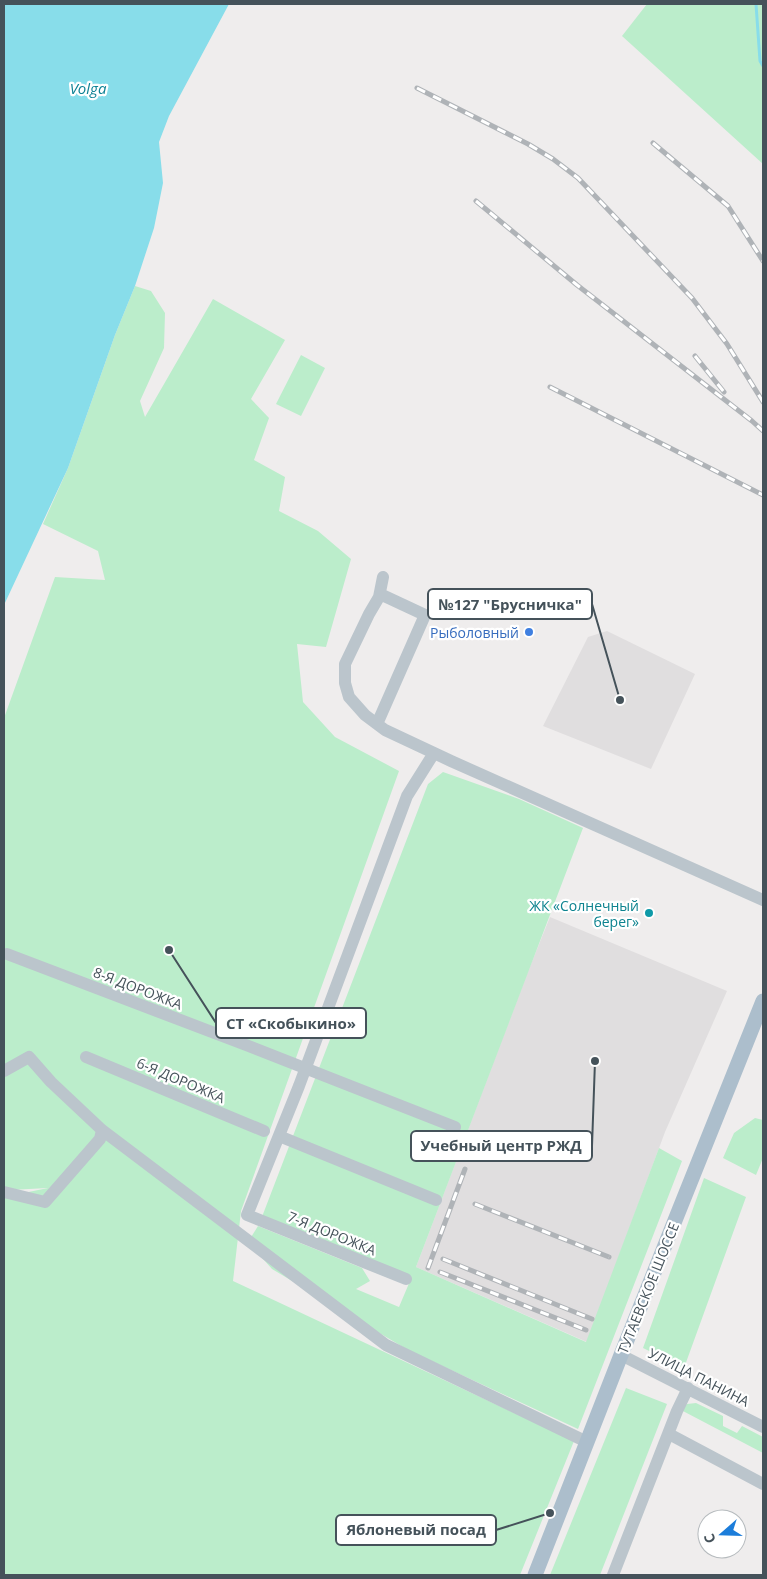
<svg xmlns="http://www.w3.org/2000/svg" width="767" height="1579" font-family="'Open Sans',sans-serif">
	<rect width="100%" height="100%" fill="#efeded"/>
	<path fill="#e0dedf" d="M607 631 695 674 651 769 543 726 588 637Z
		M550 917 727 991 665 1132 587 1342 416 1267 527 974Z"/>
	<path fill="#bbedcb" d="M647 4H763V164L622 36Z
		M135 286 151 291 165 313 164 348 140 401 145 417 213 299 285 340 251 399 269 418 254 460 285 477 279 511 318 531 351 559 326 647 297 644 303 702 335 737 399 771 241 1211 233 1281 574 1441 520 1575H4V1197L48 1188 10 1190 4 1188V718L55 577 105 580 98 551 43 524 68 468 115 335Z
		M301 355 325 368 301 416 276 404Z
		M443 772 519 799 583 828 416 1267 586 1342 659 1148 682 1161 578 1429 408 1350 272 1269 248 1242 258 1226 362 1268 370 1281 356 1289 399 1307 410 1281 260 1222 428 784Z
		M755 1118 763 1120V1158L756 1175 723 1158 734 1133Z
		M704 1178 746 1197 684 1368 643 1348Z
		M628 1383 626 1388 667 1404 600 1575H550Z
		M696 1403 723 1416V1426L737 1433 742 1426 763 1437V1453L681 1410 687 1404Z"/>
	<path fill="#88ddea" d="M4 4H229L169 116 159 142 163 183 154 228 135 286 115 335 68 468 4 605Z"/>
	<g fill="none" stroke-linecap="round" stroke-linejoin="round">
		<path stroke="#88ddea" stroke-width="3" d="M756 4 760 61 763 66"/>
		<path stroke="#bbc5cc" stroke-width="12" d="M383 577 379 597 369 614 345 664V683L349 697 365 715 385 730 451 761 763 900
			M377 724 425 615 380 594
			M7 954 246 1045 455 1127
			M86 1057 264 1131
			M4 1071 29 1057 51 1082 102 1130 386 1345 587 1442
			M279 1136 436 1200
			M4 1192 45 1202 100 1139 102 1130
			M406 1279 247 1215 299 1086 407 796 434 753
			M621 1355 763 1427
			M669 1434 763 1484
			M613 1575 677 1411 688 1388"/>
		<path stroke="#acbecc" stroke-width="15" d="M535 1575 621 1355 763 1001"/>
		<defs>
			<path id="rail" d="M417 88 528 144 553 159 578 178 692 298 727 344 763 402
				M653 143 728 206 763 261
				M476 201 577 285 752 421 763 431
				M695 356 724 392
				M550 387 763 495
				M475 1204 609 1257
				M443 1259 592 1319
				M428 1268 465 1169
				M440 1272 586 1330"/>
		</defs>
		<use href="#rail" stroke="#afb3b7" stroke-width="5"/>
		<use href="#rail" stroke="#fff" stroke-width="3" stroke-dasharray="9" stroke-linecap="butt"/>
	</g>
	<circle fill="#3f7fe0" stroke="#fff" stroke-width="2" cx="529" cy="632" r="5"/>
	<circle fill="#0f9aa8" stroke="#fff" stroke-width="2" cx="649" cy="913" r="5"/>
	<g text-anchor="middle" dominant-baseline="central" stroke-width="4.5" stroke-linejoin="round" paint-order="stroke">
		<g font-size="14" fill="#366cbe" stroke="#fff" text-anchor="end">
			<text x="519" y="632">Рыболовный</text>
		</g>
		<g font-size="14" fill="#0d838f" stroke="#fff" text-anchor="end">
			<text x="639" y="905">ЖК «Солнечный<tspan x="639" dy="16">берег»</tspan></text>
		</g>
		<g font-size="14" fill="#45525a" stroke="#fff">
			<text transform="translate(138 988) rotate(21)">8-Я ДОРОЖКА</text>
			<text transform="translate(181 1080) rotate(23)">6-Я ДОРОЖКА</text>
			<text transform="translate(332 1233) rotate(22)">7-Я ДОРОЖКА</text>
			<text transform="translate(648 1288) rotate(-68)">ТУТАЕВСКОЕ ШОССЕ</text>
			<text transform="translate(699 1377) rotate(27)">УЛИЦА ПАНИНА</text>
		</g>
		<g font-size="15" font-style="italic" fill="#0e8295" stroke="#fff">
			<text x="88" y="88">Volga</text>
		</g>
	</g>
	<path fill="none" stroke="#45525a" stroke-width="2" d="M620 700L592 604M169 950L216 1023M595 1061L592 1146M550 1513L496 1530"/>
	<g fill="#45525a" stroke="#fff" stroke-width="2">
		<circle cx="620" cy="700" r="5"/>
		<circle cx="169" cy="950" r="5"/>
		<circle cx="595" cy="1061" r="5"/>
		<circle cx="550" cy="1513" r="5"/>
	</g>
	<g fill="#fff" stroke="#45525a" stroke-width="2">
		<rect x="428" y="589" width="164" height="30" rx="5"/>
		<rect x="216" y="1008" width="150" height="30" rx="5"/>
		<rect x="411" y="1131" width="181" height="30" rx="5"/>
		<rect x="336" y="1515" width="160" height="30" rx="5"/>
	</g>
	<g font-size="15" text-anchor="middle" font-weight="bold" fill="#45525a">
		<text x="510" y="610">№127 "Брусничка"</text>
		<text x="291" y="1029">СТ «Скобыкино»</text>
		<text x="501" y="1151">Учебный центр РЖД</text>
		<text x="416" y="1535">Яблоневый посад</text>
	</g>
	<rect width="767" height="1579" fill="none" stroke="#45525a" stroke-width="10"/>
	<g transform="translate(722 1534) rotate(250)"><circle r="24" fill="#ffffff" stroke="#b5babd"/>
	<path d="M0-4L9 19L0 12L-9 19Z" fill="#1c7dda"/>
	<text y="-8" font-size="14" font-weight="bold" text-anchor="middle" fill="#45525a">С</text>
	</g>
</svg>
